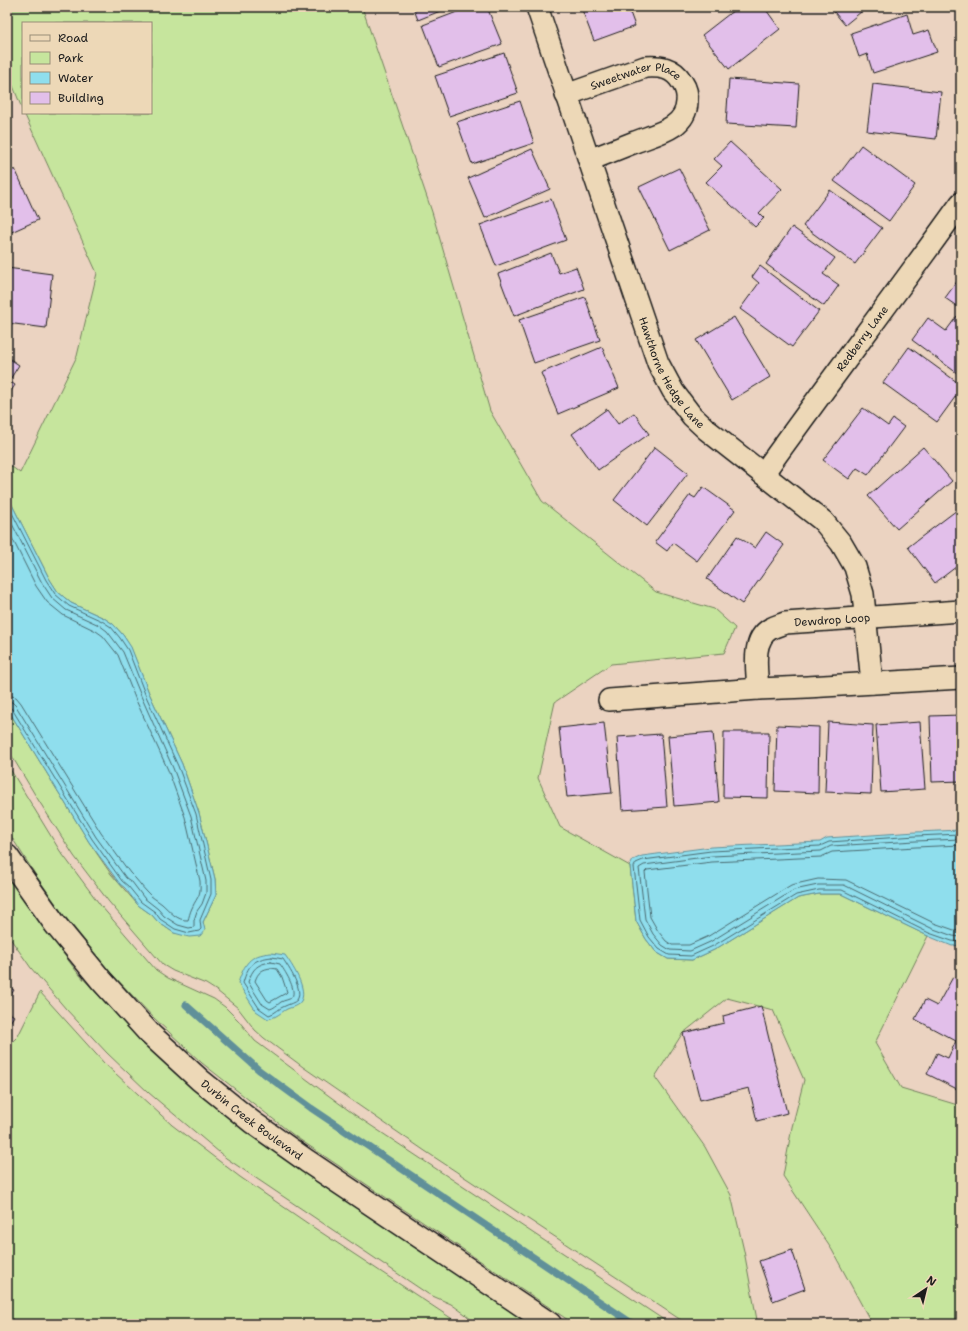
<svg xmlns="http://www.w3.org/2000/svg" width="968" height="1331" font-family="'Shantell Sans',sans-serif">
	<rect width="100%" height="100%" fill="#ebd3c1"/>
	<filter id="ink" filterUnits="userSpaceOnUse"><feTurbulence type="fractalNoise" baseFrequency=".025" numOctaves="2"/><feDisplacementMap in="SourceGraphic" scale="8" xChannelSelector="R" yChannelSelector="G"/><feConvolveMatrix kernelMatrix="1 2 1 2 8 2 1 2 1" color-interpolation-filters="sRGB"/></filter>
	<g filter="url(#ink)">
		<path fill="#c6e59d" stroke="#71805c" d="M7 7H362L432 212 490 411 542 501 656 592 714 609 735 628 724 653 611 664 555 702 538 778 560 827 630 866 636 921 646 939 656 952 668 959 692 960 714 950 798 898 819 894H841L928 936 875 1043 901 1088 961 1106V1324H872L832 1250 783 1176 792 1127 804 1080 773 1010 727 998 682 1034 655 1077 705 1147 731 1195 744 1251 757 1320 769 1324H687L425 1151 303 1067 264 1038 255 1030 238 1008 217 991 206 984 173 971 163 965 109 902 74 856 37 798 7 748V708L89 842 111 874 138 905 152 915 158 922 174 933 205 930 203 922 216 895 215 879 199 813 182 764 149 693 131 648 123 635 113 624 104 618 71 603 58 592 49 578 7 495V463L20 473 77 356 97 273 24 113H151V23H23V111L7 71Z
			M7 764 60 851 101 906 156 970 168 978 214 999 225 1007 238 1020 255 1041 355 1115 670 1324H574L296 1137 202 1063 154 1018 110 972 63 914 37 877 7 830Z
			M7 875 18 892 77 972 136 1036 205 1099 284 1158 530 1324H476L465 1314 451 1304 428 1294 226 1158 149 1093 107 1053 66 1009 31 968 7 934Z
			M40 992 104 1063 172 1125 240 1177 313 1227 460 1324H7V1047L18 1036Z"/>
		<path fill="#8fdeed" stroke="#619099" d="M7 495 49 578 58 592 71 603 104 618 113 624 123 635 131 647 149 693 182 764 199 813 215 879 216 895 203 922 205 930 200 936 189 937 174 933 158 922 152 915 138 905 125 888 120 884 89 842 7 708Z
			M961 830V945L952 946 928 936 841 894H819L798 898 714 950 692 960 668 959 656 952 646 939 636 921 630 866 633 860 642 856 711 847 820 842 827 838 916 832Z
			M271 953 285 955C292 965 308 989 301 1001 298 1006 292 1007 287 1009 280 1013 277 1017 268 1019L256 1011 238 983C245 963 249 955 271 953Z"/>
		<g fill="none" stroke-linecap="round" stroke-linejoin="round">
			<path stroke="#4a6a70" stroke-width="1" d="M7 503 46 580 55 594 69 606 102 621 111 627 120 638 128 650 145 694 178 766 196 814 211 880V894L200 920 201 929 199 931 189 933 175 929 160 919 155 912 141 902 128 886 122 881 92 839 12 709 7 706
				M7 514 42 583 52 598 66 610 99 625 107 631 123 652 141 696 173 768 191 816 206 881V893L202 904 197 911 194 920V927L189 928 178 925 164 916 158 909 144 898 132 882 126 878 96 837 16 706 12 702 7 701
				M7 528 36 586 47 602 63 615 96 631 103 636 118 655 135 698 168 770 185 817 200 881C201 897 198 895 192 908 190 912 189 917 188 920 177 921 170 911 162 904 157 900 151 897 147 892 141 886 137 879 130 873L101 833 21 703 16 697 7 695
				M961 834 916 836 829 842 820 846 711 851 643 860 636 863 634 867 640 920 649 937 659 949 669 955 691 956 713 946 796 895 819 890H842L929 933 952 941 961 942
				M961 839 916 841 831 846 821 851 712 856 644 865 639 868 645 919 653 934 662 945 670 950 690 951 710 942 794 890 818 885H844L931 928 953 936 961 937
				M961 845 916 847 832 852 821 857 712 862 647 870 645 872 650 917 658 931 666 941 672 945H689L707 937 791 885 818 879 846 880 934 923 954 930 961 931
				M272 957 283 959C289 968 304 990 297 1000 294 1003 289 1004 285 1006 279 1008 276 1013 269 1015L259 1008 243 983C248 965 253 959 272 957Z
				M271 962 280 964C284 970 297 989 292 997 290 1000 284 1000 281 1002 277 1005 274 1008 270 1009L262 1004 248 982C253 968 257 964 271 962Z
				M271 968 277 969 282 977 287 992 286 993 270 1002 267 1000 255 981C258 972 262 969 271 968Z"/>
			<path stroke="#619099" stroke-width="7" d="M186 1005 259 1070 311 1108 633 1324"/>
		</g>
		<path fill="#e2bfea" stroke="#1c1c1c" d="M413 7H450L418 20Z
			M470 7H487L502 44 439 67 423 25Z
			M581 7H628L635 26 594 41Z
			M738 7H764L780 29 729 69 702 35Z
			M830 7H867L845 25Z
			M907 14 913 35 929 30 937 52 873 73 867 54 859 57 851 33Z
			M504 53 518 93 449 116 435 76Z
			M729 79 799 84 796 128 726 124Z
			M873 84 941 92 936 139 867 131Z
			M520 101 534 143 472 164 457 122Z
			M730 142 782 189 759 213 764 218 755 227 706 182 722 166 714 159Z
			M861 145 915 185 889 221 834 181Z
			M532 149 550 189 485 218 468 178Z
			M679 168 710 230 670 250 639 187Z
			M15 169 38 220 7 234V173Z
			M830 190 882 228 855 264 803 226Z
			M551 199 566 240 496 266 480 225Z
			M792 227 835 258 823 274 839 285 824 306 766 264Z
			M551 253 559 273 576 267 584 289 514 316 498 274Z
			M760 266 819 311 792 347 740 309 759 283 752 277Z
			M7 268 52 274 46 328 7 323Z
			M961 276V309L945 298Z
			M585 297 600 340 534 363 519 320Z
			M957 316 961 319V376L912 340 928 318 946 331Z
			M734 317 770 377 732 400 696 340Z
			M602 347 619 388 558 414 541 373Z
			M909 347 961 385V389L937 422 883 383Z
			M7 357 19 365 9 381 15 385 7 397Z
			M863 408 888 426 893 419 904 427 868 475 857 468 849 479 823 460Z
			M607 409 618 424 634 413 649 434 598 470 572 434Z
			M655 447 688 473 647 526 614 500Z
			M923 447 952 481 897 529 868 496Z
			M703 487 735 510 697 561 673 543 667 551 655 542 690 495 695 498Z
			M961 507V563L935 583 908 547Z
			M766 532 784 545 742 604 707 579 737 536 755 548Z
			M961 715V781L932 782 930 716Z
			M828 722 873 725 871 794 825 792Z
			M920 722 925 789 881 792 876 725Z
			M604 723 612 793 567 797 559 728Z
			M777 725 819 727 818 793 775 791Z
			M713 732 719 802 674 806 668 736Z
			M724 732H769L768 798 723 797Z
			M661 734 667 807 622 810 617 737Z
			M953 977 961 981V1091L927 1074 937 1053 948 1058 956 1041 915 1019 925 1000 937 1006Z
			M7 986 14 990 7 1001Z
			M761 1006 787 1113 757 1121 749 1088 700 1100 683 1033 724 1023 723 1016Z
			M7 1011 14 1016 7 1027Z
			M792 1250 805 1289 773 1301 759 1261Z"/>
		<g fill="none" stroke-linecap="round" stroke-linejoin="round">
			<defs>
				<g id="minor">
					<path id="s1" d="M537 7 658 363 673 391 692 416 707 430 823 521 841 543 855 567 863 594 872 683"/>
					<path id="s2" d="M566 95 645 67C660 66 673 67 682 82 686 88 688 94 687 102 686 129 655 134 635 142 620 148 605 154 589 160"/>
					<path id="s3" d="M763 474C828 383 896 294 961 203"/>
					<path id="s4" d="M758 689C757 670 751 640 770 629 775 626 780 625 785 623L961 611"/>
					<path d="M609 700 758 689 807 687 961 678"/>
				</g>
				<g id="tertiary">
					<path id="s5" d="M7 856 55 924 101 980 150 1034 200 1080 252 1122 307 1161 550 1324"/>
				</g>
			</defs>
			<use href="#minor" stroke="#1c1c1c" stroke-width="24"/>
			<use href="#tertiary" stroke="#1c1c1c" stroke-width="25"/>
			<use href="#minor" stroke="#edd8b7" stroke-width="21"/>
			<use href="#tertiary" stroke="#edd8b7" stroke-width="22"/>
		</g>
	</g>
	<g text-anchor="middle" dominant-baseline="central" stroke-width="3.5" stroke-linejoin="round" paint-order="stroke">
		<g font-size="11" fill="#1c1c1c" stroke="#edd8b7">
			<text stroke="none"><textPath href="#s2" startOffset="74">Sweetwater Place</textPath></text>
			<text stroke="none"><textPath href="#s3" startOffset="168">Redberry Lane</textPath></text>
			<text stroke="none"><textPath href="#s1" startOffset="391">Hawthorne Hedge Lane</textPath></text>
			<text stroke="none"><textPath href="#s4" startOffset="128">Dewdrop Loop</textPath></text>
			<text stroke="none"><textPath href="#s5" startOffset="362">Durbin Creek Boulevard</textPath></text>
		</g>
	</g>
	<rect width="968" height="1331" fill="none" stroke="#edd8b7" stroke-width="24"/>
	<rect x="12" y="12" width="944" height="1307" fill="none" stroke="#1c1c1c" stroke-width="1.5" filter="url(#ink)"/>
	<rect x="22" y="22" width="130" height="92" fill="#edd8b7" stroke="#998d79"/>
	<rect x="30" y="35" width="20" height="6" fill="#edd8b7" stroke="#998d79"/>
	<text x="58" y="42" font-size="12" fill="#1c1c1c">Road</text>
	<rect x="30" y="52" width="20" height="12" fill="#c6e59d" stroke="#998d79"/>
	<text x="58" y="62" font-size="12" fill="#1c1c1c">Park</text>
	<rect x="30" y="72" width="20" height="12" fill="#8fdeed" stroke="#998d79"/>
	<text x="58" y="82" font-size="12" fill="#1c1c1c">Water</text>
	<rect x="30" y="92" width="20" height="12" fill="#e2bfea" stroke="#998d79"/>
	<text x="58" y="102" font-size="12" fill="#1c1c1c">Building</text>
	<g transform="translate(926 1289) rotate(35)" stroke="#edd8b7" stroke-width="3" paint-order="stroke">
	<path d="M0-3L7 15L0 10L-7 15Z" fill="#1c1c1c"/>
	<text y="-6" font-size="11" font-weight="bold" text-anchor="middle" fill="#1c1c1c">N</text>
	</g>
</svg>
